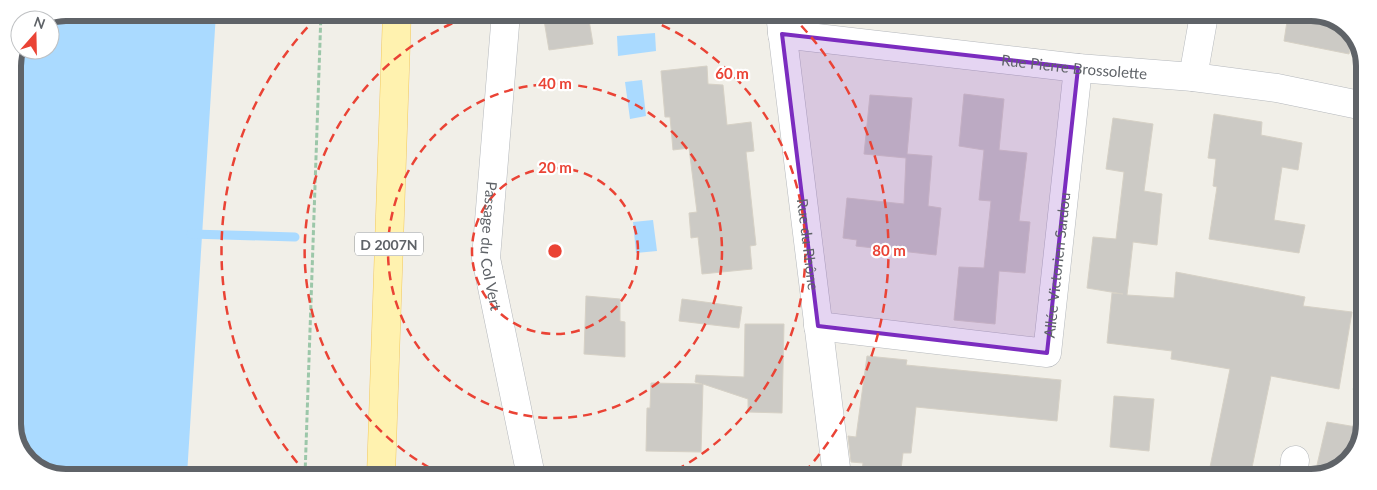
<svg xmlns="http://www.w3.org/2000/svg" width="1377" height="490" font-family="Lato,sans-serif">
	<rect width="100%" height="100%" fill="#f1efe8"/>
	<path fill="#aadaff" d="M66 13H216L187 475H49L24 457 13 428V63L20 46V50H50V20H48Z
		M655 33 656 51 618 56 617 36Z
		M642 80 646 116 630 119 625 82Z
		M653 220 657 251 636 253 633 222Z"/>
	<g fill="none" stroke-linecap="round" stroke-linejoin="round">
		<path stroke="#aadaff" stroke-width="9" d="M191 234 295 237"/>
	</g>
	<path fill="#cccac5" stroke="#d6d1c6" d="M543 14H588L593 44 549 50Z
		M1288 15H1328L1353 33 1349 54 1284 41Z
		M707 66 708 84 723 85 727 125 751 122 754 151 746 152 756 245 750 246 752 269 702 274 698 237 691 238 689 213 697 212 689 148 673 150 670 117H665L661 71Z
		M964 94 1004 99 999 150 1027 153 1019 221 1030 222 1025 273 999 271 995 324 954 320 959 267 984 268 991 201 979 200 984 150 959 146Z
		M870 95 912 98 907 154 932 156 928 206 941 208 936 255 856 246 857 240 843 238 847 198 904 204 906 158 864 154Z
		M1214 114 1262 122 1261 135 1302 143 1298 170 1282 167 1274 220 1305 225 1299 253 1209 239 1217 187 1213 186 1216 159 1208 158Z
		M1113 118 1153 124 1144 191 1162 194 1157 245 1133 242 1127 295 1174 298 1176 272 1305 297 1303 306 1352 312 1339 389 1271 376 1250 477H1208L1230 369 1171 359 1172 351 1107 343 1112 293 1123 294 1087 288 1093 237 1116 239 1124 172 1106 169Z
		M586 296 620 299V321L625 322V357L584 354Z
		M682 299 742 307 739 328 679 321Z
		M745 324H784L782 413 748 412V399L703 384 701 452 646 451 647 408H650L651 383 702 384 695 382 696 375 744 377Z
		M867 356 907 360 906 365 1061 380 1057 421 916 407 911 453H903L900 477H861L863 463 851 462 848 436 856 437Z
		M1114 396 1154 399 1149 451 1110 447Z
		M1327 422 1362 428V441L1343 467 1336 469 1317 465Z"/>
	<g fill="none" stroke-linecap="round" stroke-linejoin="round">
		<defs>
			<g id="minor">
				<path id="s1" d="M506 13 486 258 531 476"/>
				<path id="s2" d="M780 14 837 476"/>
				<path id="s3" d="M782 34 1078 68 1193 77 1277 88 1364 106"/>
				<path d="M1193 77 1204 15"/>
				<path id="s4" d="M818 326 1047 353 1078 68"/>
				<path d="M1293 477 1295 460"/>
			</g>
			<path id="major" d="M381 475 397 13"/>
		</defs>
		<use href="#minor" stroke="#b5b8bc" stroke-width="29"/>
		<use href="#major" stroke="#f2c960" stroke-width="29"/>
		<path stroke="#9cc7a9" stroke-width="3" stroke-dasharray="5 2.5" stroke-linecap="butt" d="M1353 388 1362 390
			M305 475 321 13"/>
		<use href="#minor" stroke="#fff" stroke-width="28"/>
		<use href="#major" stroke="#fff2af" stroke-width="28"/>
	</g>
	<path fill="#7b2cbf" fill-opacity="0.2" stroke="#7b2cbf" stroke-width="4" stroke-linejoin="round" d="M782 34 1078 68 1047 353 818 326Z"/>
	<g fill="none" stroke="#ea4335" stroke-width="2.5" stroke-dasharray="9 6">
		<circle cx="555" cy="251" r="83"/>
		<circle cx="555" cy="251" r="167"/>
		<path d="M443 475A250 250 0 0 1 476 14M634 14A250 250 0 0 1 665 476"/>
		<path d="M307 474A334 334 0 0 1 319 15M791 15A334 334 0 0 1 803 474"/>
	</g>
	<g text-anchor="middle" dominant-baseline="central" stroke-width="4.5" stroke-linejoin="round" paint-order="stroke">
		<rect fill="#fff" stroke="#8f9295" stroke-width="1" x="355" y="232.5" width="68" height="23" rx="4"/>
		<g font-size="14" font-weight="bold" fill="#5f6368">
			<text x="389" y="244">D 2007N</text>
		</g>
		<g font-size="15" fill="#5f6368" stroke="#fff">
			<text stroke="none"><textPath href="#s3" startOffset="294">Rue Pierre Brossolette</textPath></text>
			<text stroke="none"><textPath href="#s2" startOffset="232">Rue du Rhône</textPath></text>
			<text stroke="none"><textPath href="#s1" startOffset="234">Passage du Col Vert</textPath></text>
			<text stroke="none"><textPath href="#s4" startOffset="319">Allée Victorien Sardou</textPath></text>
		</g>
	</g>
	<path d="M0 0H1377V490H0ZM66 21H1311A45 45 0 0 1 1356 66V424A45 45 0 0 1 1311 469H66A45 45 0 0 1 21 424V66A45 45 0 0 1 66 21Z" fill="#fff" fill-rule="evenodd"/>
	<path fill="none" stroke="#5f6368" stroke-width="6" d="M66 21H1311A45 45 0 0 1 1356 66V424A45 45 0 0 1 1311 469H66A45 45 0 0 1 21 424V66A45 45 0 0 1 66 21Z"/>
	<circle cx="555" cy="251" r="8" fill="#ea4335" stroke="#fff" stroke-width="2.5"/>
	<g font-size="15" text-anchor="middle" font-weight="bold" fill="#ea4335" stroke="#fff" stroke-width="4.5" stroke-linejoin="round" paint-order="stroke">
		<text x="732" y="79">60 m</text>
		<text x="555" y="89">40 m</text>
		<text x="555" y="173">20 m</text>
		<text x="889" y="256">80 m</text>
	</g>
	<g transform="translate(35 35) rotate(20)"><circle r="24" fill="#ffffff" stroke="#bfc1c3"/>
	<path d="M0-4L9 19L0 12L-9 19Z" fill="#ea4335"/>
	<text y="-8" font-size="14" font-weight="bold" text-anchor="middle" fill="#5f6368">N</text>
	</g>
</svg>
